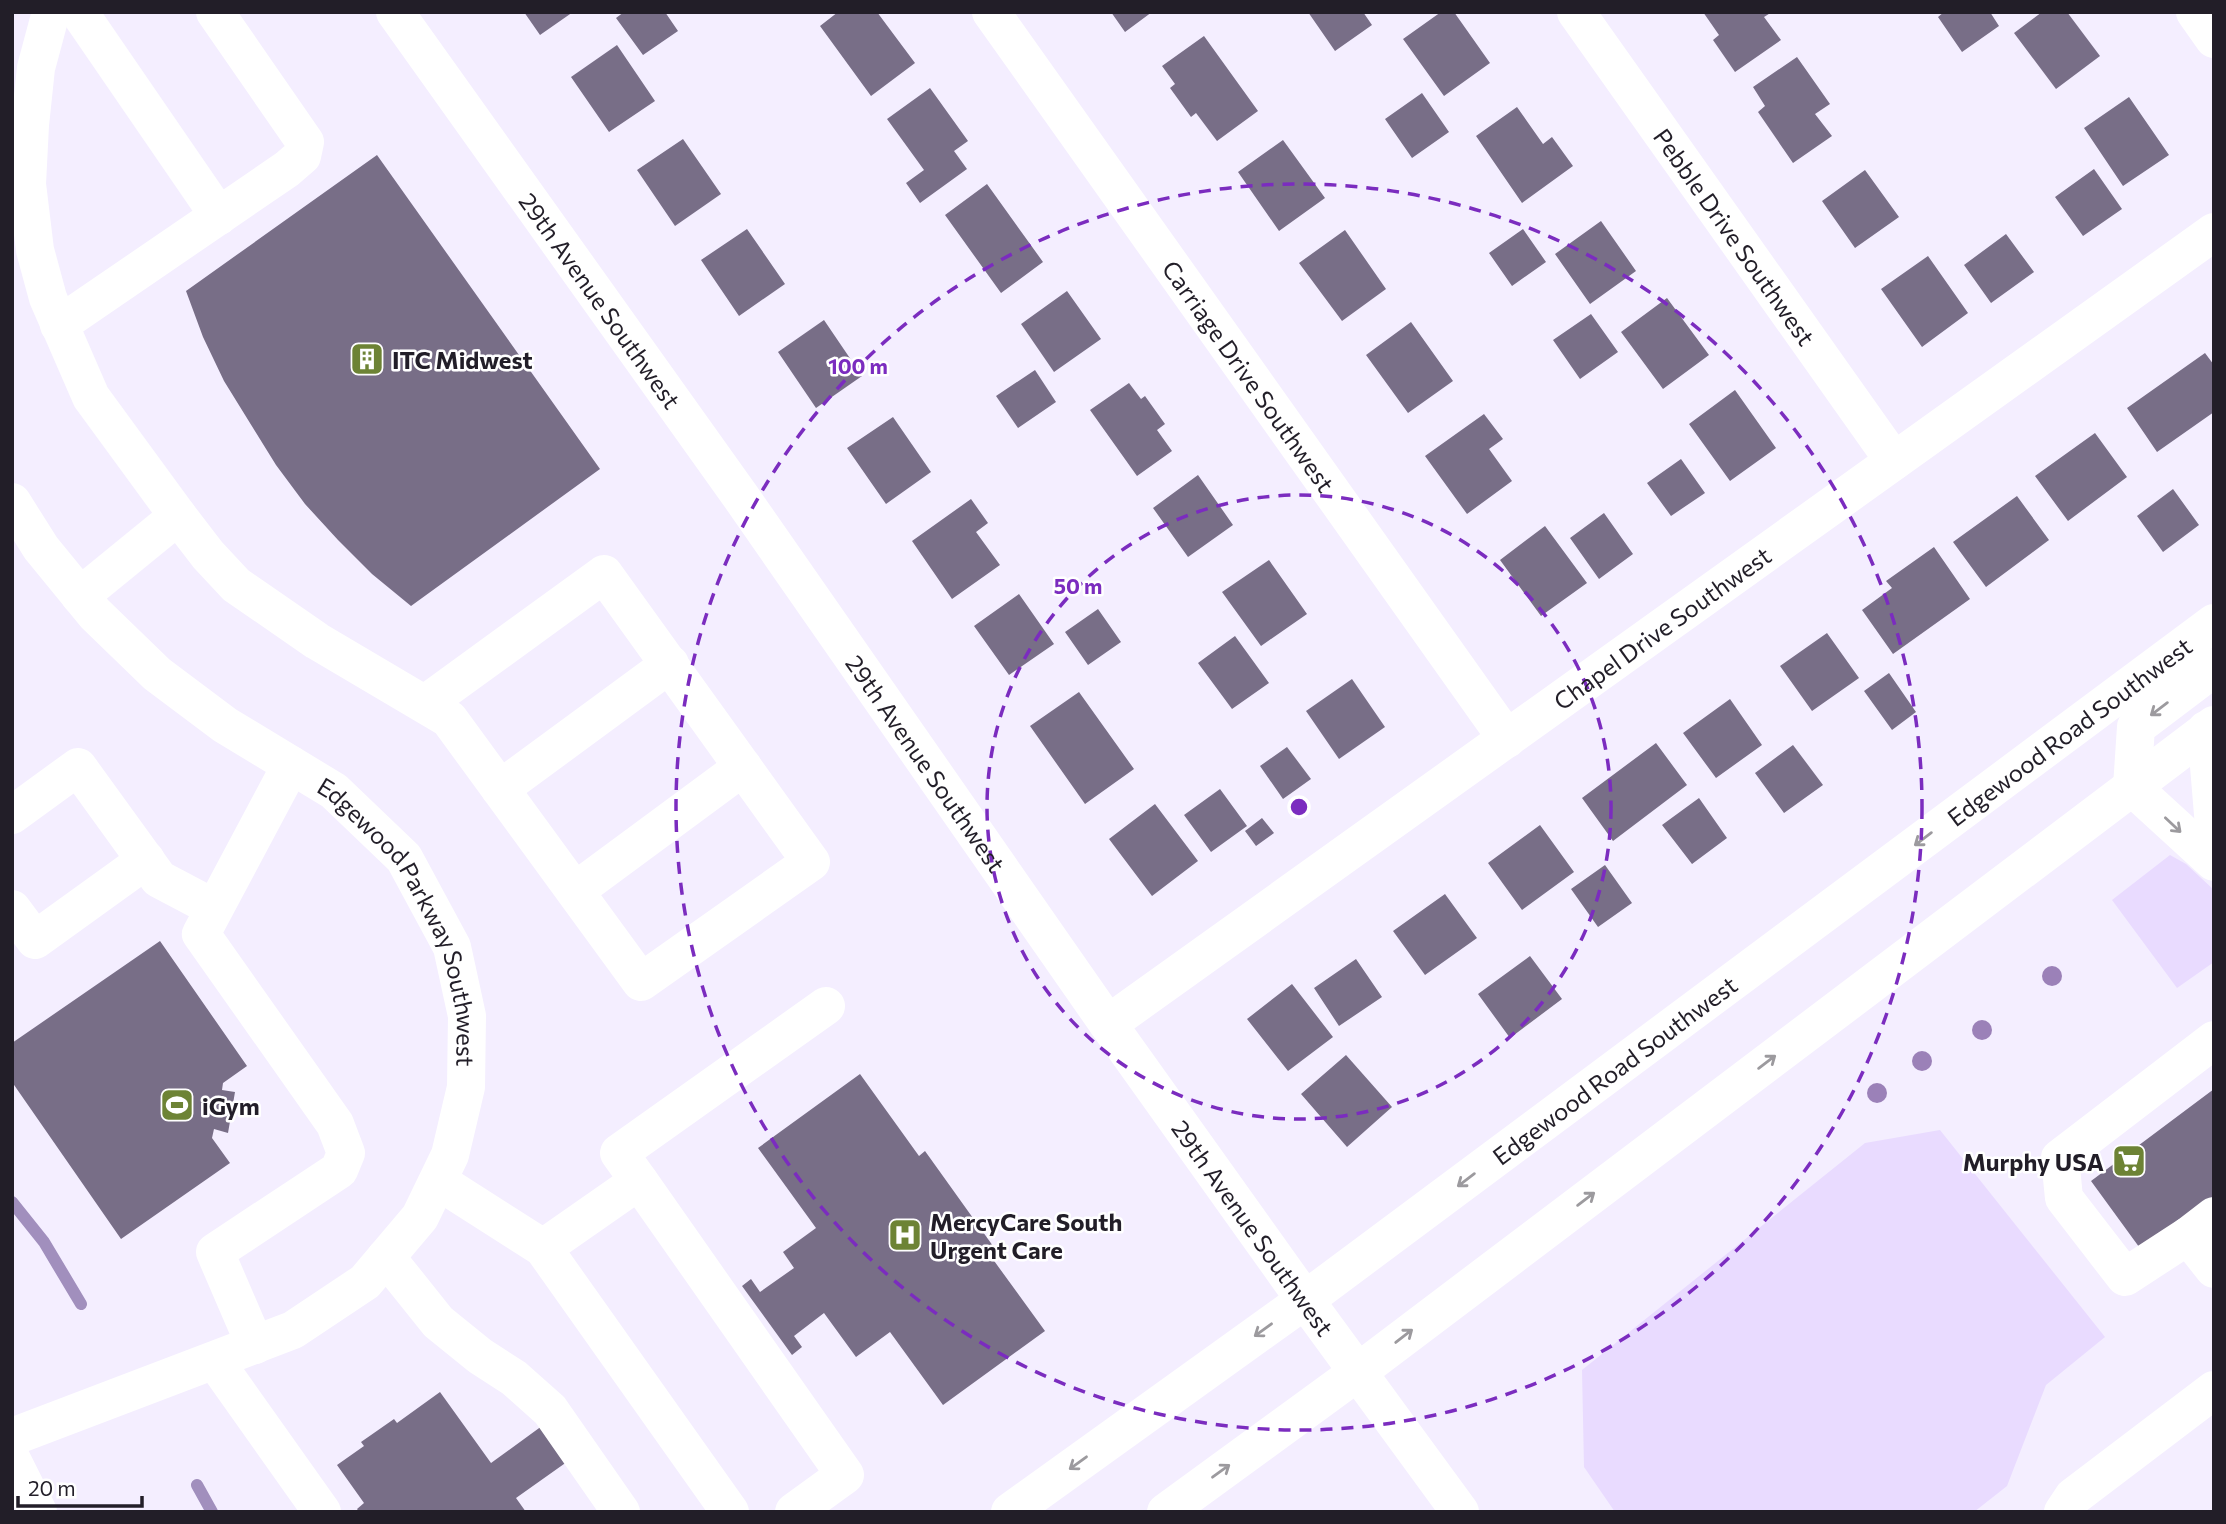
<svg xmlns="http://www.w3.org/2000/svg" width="2226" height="1524" font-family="Commissioner,sans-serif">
	<rect width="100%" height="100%" fill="#f4eeff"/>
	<path fill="#e9dbff" d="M2170 855 2186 864 2214 890V962L2177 988 2112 900Z
		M1940 1130 2105 1337 2046 1385 2007 1486 1974 1512H1615L1584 1467 1582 1370 1865 1143Z"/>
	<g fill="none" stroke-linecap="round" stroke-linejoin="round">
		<path stroke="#a18fbd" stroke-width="12" d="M12 1202 44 1242 81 1304
			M197 1485 212 1512"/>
	</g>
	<path fill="#786e87" d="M524 12H573L540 35Z
		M624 12H665L678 31 643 55 616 18Z
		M838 12H877L915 63 871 96 820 26Z
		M1111 12H1152L1125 32Z
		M1308 12H1363L1372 25 1335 51Z
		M1441 12H1454L1490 63 1444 96 1403 39Z
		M1703 12H1772L1764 17 1781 40 1735 72 1713 40 1719 35Z
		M1944 12H1990L1999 26 1962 52 1938 17Z
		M2042 12H2067L2100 56 2056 89 2014 33Z
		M1204 36 1258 111 1217 141 1196 113 1191 117 1170 88 1175 84 1162 66Z
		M617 45 655 101 609 132 571 77Z
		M1797 57 1830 104 1815 114 1832 136 1793 163 1758 112 1765 106 1753 87Z
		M930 88 968 141 954 151 967 169 920 203 906 183 924 170 887 119Z
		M1422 93 1449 132 1412 158 1385 119Z
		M2129 97 2169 155 2123 186 2084 128Z
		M1517 107 1543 144 1552 137 1573 166 1522 203 1476 136Z
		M683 139 721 194 675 226 637 170Z
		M1283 140 1325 198 1279 231 1238 172Z
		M377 155 600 469 411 606 372 574 338 540 305 504 276 465 224 381 203 337 186 291Z
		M2094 169 2122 209 2083 236 2055 197Z
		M1865 170 1899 217 1855 248 1822 201Z
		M987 184 1043 262 1001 293 945 215Z
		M1601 221 1636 271 1590 304 1555 254Z
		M747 229 785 284 739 316 701 260Z
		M1523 229 1546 262 1512 286 1489 253Z
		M1345 230 1386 289 1342 321 1299 263Z
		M2006 234 2034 272 1991 303 1964 265Z
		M1928 256 1968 313 1922 347 1881 289Z
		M1067 291 1101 339 1054 372 1021 324Z
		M1667 298 1709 355 1663 389 1621 332Z
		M1591 314 1618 352 1580 379 1553 340Z
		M824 320 862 376 816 408 778 352Z
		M1411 322 1453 381 1408 413 1366 355Z
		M2205 353 2214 365V412L2157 452 2127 408Z
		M1035 370 1056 402 1018 428 996 396Z
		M1129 383 1141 399 1145 396 1165 424 1157 430 1172 451 1137 476 1090 410Z
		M1735 390 1776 448 1730 481 1689 424Z
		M1484 414 1503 439 1489 449 1512 481 1467 514 1425 456Z
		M893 417 931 472 886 504 847 448Z
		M2095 433 2127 477 2068 521 2035 476Z
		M1681 459 1705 493 1671 516 1647 483Z
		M1198 475 1233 525 1188 557 1153 508Z
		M2173 489 2199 525 2163 552 2137 516Z
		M2017 496 2049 540 1986 587 1953 542Z
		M971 499 988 523 976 532 1000 565 952 599 912 541Z
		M1604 513 1633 554 1599 579 1570 538Z
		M1545 526 1587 583 1541 616 1500 560Z
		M1934 547 1970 599 1893 654 1862 610 1892 588 1886 581Z
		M1269 560 1307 614 1261 646 1222 592Z
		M1019 594 1054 644 1009 675 974 626Z
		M1098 609 1121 642 1088 665 1065 632Z
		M1827 633 1859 678 1812 711 1780 666Z
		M1235 636 1269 683 1232 709 1198 663Z
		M1889 673 1916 712 1892 730 1864 691Z
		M1352 679 1385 727 1339 759 1306 711Z
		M1079 692 1134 769 1085 804 1030 726Z
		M1730 699 1762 745 1716 778 1683 733Z
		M1656 743 1687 785 1613 841 1582 798Z
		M1793 745 1823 785 1784 813 1755 773Z
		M1287 747 1311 779 1283 799 1260 766Z
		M1220 789 1247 826 1211 852 1184 815Z
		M1699 798 1727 838 1692 864 1662 825Z
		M1155 804 1198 861 1152 896 1109 839Z
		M1262 818 1274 833 1256 846 1245 831Z
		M1540 825 1574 872 1522 910 1488 863Z
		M1605 865 1632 903 1598 927 1571 889Z
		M1445 894 1477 938 1425 975 1393 931Z
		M160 941 247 1066 223 1083 222 1090 235 1092 228 1133 214 1129 212 1138 230 1163 121 1239 12 1082V1043Z
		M1530 956 1562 999 1510 1038 1478 994Z
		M1356 959 1382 997 1339 1026 1314 988Z
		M1292 984 1333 1037 1288 1071 1247 1019Z
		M1346 1055 1392 1107 1347 1147 1301 1094Z
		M860 1074 919 1156 925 1151 998 1253 992 1258 1045 1331 943 1405 890 1332 856 1357 824 1313 794 1336 802 1347 792 1355 742 1286 751 1279 760 1292 794 1268 783 1252 816 1228 758 1148Z
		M2214 1089V1198L2142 1251 2091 1181Z
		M440 1392 491 1463 546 1423 571 1459 516 1498 526 1512H359L357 1509 364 1503 337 1465 364 1446 361 1442 394 1419 397 1423Z"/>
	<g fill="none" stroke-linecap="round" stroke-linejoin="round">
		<g stroke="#fff" stroke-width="38">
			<path d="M51 12 36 68 30 125 27 184 35 250 48 298 91 397 178 516 80 596"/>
			<path d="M79 12 219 216"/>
			<path id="s1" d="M395 12 741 497 1108 1024 1305 1300 1460 1512"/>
			<path id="s2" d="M991 12 1507 739"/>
			<path id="s3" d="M1576 12 1894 461"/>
			<path d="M2195 12 2214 39"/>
			<path d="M59 325 287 169 302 156 305 142 215 12"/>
			<path id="s4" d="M12 502 41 548 95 614 157 674 225 725 334 791 404 858 452 947 467 1016 466 1087 450 1155 420 1217 365 1282 293 1330 12 1437"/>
			<path d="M178 516 208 555 236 585 317 641 449 719 641 982 811 862 604 574 425 704"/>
			<path d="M2206 730 2214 826"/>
			<path d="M2132 787 2214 862"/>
			<path d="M500 789 670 664"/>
			<path d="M12 815 78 767 159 879 214 908"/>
			<path d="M575 891 743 767"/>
			<path d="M12 909 35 940 146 860"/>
			<path id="s5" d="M1108 1024 2214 232"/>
			<path d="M438 1181 543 1248 730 1512"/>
			<path d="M639 1181 619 1153 826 1006"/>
			<path d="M2214 1216 2188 1236 2214 1269"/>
			<path d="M2188 1236 2125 1277 2064 1198 2060 1158 2214 1040"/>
			<path d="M543 1248 639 1181 845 1475 794 1512"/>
			<path d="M386 1257 438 1322 480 1356 514 1378 550 1410 621 1512"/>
			<path d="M255 1345 215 1252 339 1170 346 1153 335 1124 201 934 291 765"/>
			<path d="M215 1361 322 1512"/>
			<path d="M12 1460 38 1512"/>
			<path d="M2063 1512 2073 1497 2214 1390"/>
		</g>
		<g stroke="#fff" stroke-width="38">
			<path d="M2132 787 2136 727 2214 668"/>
			<path id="s6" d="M1010 1512 1305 1300 2214 623"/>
			<path d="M1166 1512 1358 1372 2214 725"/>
		</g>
	</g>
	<g fill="#9b81b8">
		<circle cx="2052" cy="976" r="10"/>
		<circle cx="1982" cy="1030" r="10"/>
		<circle cx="1922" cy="1061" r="10"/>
		<circle cx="1877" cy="1093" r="10"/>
	</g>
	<defs><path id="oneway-shaft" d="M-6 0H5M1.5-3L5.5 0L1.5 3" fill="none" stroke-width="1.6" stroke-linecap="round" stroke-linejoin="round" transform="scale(1.75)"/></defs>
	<g stroke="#9c9a9e">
		<use href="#oneway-shaft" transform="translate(2159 709) rotate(143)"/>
		<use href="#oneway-shaft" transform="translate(2173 825) rotate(43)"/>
		<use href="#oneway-shaft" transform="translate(1923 839) rotate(143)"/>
		<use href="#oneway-shaft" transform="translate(1767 1062) rotate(-37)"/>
		<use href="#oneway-shaft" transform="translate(1466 1180) rotate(143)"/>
		<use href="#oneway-shaft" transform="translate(1586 1199) rotate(-37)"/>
		<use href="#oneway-shaft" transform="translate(1263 1330) rotate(144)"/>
		<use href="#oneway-shaft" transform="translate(1404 1336) rotate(-38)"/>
		<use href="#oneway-shaft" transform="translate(1078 1463) rotate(144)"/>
		<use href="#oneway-shaft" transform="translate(1221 1471) rotate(-36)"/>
	</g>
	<g fill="none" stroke="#7b2cbf" stroke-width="3.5" stroke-dasharray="12 9">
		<circle cx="1299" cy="807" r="312"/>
		<circle cx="1299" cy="807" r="623"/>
	</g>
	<defs>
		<symbol id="building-square" viewBox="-11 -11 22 22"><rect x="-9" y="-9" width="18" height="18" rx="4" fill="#6d8335" stroke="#fff"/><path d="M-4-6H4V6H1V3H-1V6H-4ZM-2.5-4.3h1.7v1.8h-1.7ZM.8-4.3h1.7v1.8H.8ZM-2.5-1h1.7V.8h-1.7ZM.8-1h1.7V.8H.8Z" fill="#fff"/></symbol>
		<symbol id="stadium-square" viewBox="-11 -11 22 22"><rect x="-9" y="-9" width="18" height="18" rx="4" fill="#6d8335" stroke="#fff"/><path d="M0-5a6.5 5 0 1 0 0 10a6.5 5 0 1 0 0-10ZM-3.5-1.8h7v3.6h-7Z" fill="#fff"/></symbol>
		<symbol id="supermarket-square" viewBox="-11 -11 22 22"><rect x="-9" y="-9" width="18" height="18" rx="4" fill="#6d8335" stroke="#fff"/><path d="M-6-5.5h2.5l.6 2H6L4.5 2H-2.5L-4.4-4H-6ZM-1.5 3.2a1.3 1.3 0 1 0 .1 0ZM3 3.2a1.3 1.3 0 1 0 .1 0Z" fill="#fff"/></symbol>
		<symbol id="hospital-square" viewBox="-11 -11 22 22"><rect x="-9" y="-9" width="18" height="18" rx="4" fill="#6d8335" stroke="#fff"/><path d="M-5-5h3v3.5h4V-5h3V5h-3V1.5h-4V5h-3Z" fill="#fff"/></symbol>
	</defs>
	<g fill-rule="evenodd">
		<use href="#building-square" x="348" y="340" width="38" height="38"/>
		<use href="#stadium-square" x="158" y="1086" width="38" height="38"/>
		<use href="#supermarket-square" x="2110" y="1142" width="38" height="38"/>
		<use href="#hospital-square" x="886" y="1216" width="38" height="38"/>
	</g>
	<g text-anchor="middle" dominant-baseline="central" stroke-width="5" stroke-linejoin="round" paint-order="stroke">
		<g font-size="24" fill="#221e28" stroke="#fff">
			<text stroke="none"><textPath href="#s3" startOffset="275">Pebble Drive Southwest</textPath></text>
			<text stroke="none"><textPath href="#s1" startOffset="354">29th Avenue Southwest</textPath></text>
			<text stroke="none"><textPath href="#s2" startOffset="446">Carriage Drive Southwest</textPath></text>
			<text stroke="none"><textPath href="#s5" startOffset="681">Chapel Drive Southwest</textPath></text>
			<text stroke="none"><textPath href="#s6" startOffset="1316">Edgewood Road Southwest</textPath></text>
			<text stroke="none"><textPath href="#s1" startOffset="920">29th Avenue Southwest</textPath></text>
			<text stroke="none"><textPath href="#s4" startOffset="590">Edgewood Parkway Southwest</textPath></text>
			<text stroke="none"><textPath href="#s6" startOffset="749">Edgewood Road Southwest</textPath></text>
			<text stroke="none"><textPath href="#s1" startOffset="1488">29th Avenue Southwest</textPath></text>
		</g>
		<g font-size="24" font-weight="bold" fill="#221e28" stroke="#fff" text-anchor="start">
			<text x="392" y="359">ITC Midwest</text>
			<text x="202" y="1105">iGym</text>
			<text x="2104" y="1161" text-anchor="end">Murphy USA</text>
			<text x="930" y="1221">MercyCare South<tspan x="930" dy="28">Urgent Care</tspan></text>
		</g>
	</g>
	<circle cx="1299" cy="807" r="10" fill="#7b2cbf" stroke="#fff" stroke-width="3.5"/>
	<g font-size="21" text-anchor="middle" font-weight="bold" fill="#7b2cbf" stroke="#fff" stroke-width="5" stroke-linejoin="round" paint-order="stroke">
		<text x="858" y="374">100 m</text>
		<text x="1078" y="594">50 m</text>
	</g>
	<rect width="2226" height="1524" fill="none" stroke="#221e28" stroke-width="28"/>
	<path d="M18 1496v10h124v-10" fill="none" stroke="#221e28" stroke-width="3.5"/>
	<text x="28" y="1496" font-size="21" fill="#221e28" stroke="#ffffff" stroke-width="5" paint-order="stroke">20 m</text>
</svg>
